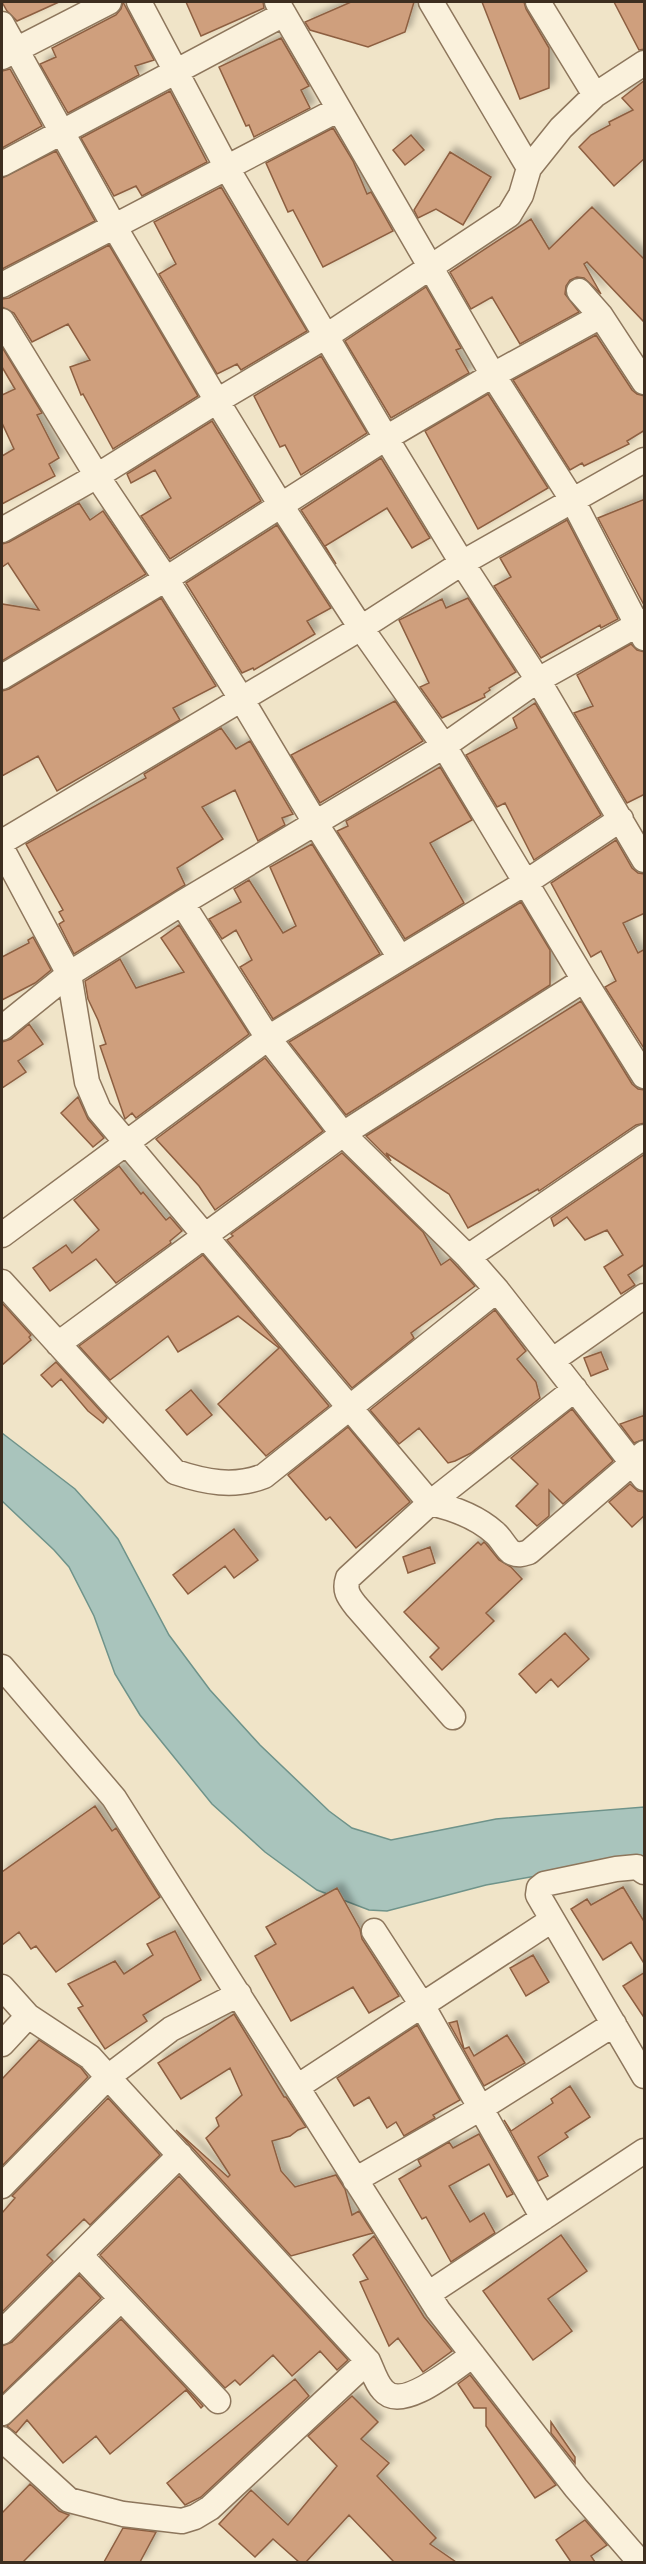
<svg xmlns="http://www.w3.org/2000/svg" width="646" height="2564" font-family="'Noto Serif',serif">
	<defs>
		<filter id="shadow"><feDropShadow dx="5.5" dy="-5.5" stdDeviation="3" flood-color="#0004"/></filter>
	</defs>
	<rect width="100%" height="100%" fill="#f0e4c8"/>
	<path fill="#a9c4bc" stroke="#6f938a" stroke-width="1.5" d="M2 1433 75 1489 100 1517 118 1539 169 1635 210 1690 260 1745 329 1811 352 1828 391 1840 496 1819 644 1807V1864L609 1863 486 1885 387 1911 369 1910 317 1890 265 1852 212 1804 140 1715 115 1674 94 1616 69 1567 54 1550 2 1501Z"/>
	<path fill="#cf9f7d" stroke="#8d5f41" stroke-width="1.5" filter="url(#shadow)" d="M2 2H59L17 21 7 11Z
		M123 2 154 60 135 66 139 75 68 113 40 64 56 57 52 48 116 15 121 9Z
		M186 2H263L264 8 201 36Z
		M351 2H414L405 32 368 47 310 30 305 22Z
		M482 2H524L526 9 549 48V88L520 99Z
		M614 2H645V49L639 50Z
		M281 38 309 86 301 90 310 108 254 137 249 125 246 126 219 67Z
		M10 69 42 126 2 148V71Z
		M645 80V158L614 186 579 147 591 135 610 125 609 122 633 110 622 98Z
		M170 91 207 162 142 196 136 186 114 196 81 138Z
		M333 128 353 161 367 194 371 192 393 231 323 267 293 210 288 212 266 163Z
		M411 135 424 150 405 165 393 150Z
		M56 151 95 221 2 269V178Z
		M450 152 491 177 463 225 436 209 418 218 414 210Z
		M221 187 307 331 241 370 237 364 217 374 159 274 176 264 154 222Z
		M592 207 645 260V323L587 262 584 264 601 294 584 278 577 277 570 280 566 286 565 294 579 312 520 344 492 297 471 309 450 272 531 219 549 249Z
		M109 245 198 396 113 449 83 394 81 395 70 367 90 360 68 324 32 342 14 313 2 307V299L9 298Z
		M426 287 461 348 456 350 469 373 391 418 345 341Z
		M596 335 632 390 637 394 645 396V430L627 441 629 444 584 466 582 463 570 470 513 380Z
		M2 347 42 413 37 415 59 458 49 464 55 476 2 504V456L14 449 2 423V395L15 389 2 367Z
		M321 356 367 433 301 475 285 445 280 447 254 396Z
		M488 394 548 488 478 529 425 431Z
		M212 421 261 501 170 559 141 516 171 498 155 470 131 483 127 474Z
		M381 458 430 538 412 548 387 508 325 546 336 564 301 510Z
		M645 499V607L598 518Z
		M79 503 90 520 103 511 146 574 2 661V604L39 610 8 563 2 567V544L9 542Z
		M567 520 618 619 601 628 600 625 541 658 494 586 511 577 500 558Z
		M277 525 331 608 307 621 315 634 254 670 253 668 242 673 186 583Z
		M161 598 216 686 173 708 180 720 57 791 38 756 2 776V691L9 689Z
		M468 598 516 672 489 688 490 690 484 694 485 697 442 718 420 687 429 683 399 620 442 599 446 608Z
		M631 644 637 650 645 652V794L627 803 574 713 593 706 577 675Z
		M395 701 423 741 320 803 291 755Z
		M535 703 601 815 534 860 505 803 497 807 466 755 517 728 513 718Z
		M221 728 236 749 250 741 293 814 282 818 285 825 258 841 235 790 202 807 223 839 177 868 185 885 74 954 59 924 64 921 59 912 63 910 26 844 146 778 144 774Z
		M440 767 472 820 430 843 464 903 405 939 337 831 348 826 346 821Z
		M616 840 632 868 638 873 645 874V913L623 923 638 953 645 949V1050L605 987 616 981 601 951 591 957 551 883Z
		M312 844 380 954 273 1019 240 967 252 960 236 930 222 939 209 919 241 902 234 889 249 880 283 933 296 926 270 867Z
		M521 902 550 950V985L346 1115 289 1042Z
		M179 925 249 1034 136 1118 132 1113 125 1119 100 1046 106 1044 98 1020 88 999 85 981 120 959 136 988 184 972 161 938Z
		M33 937 51 970 35 983 2 1000V957L29 943 28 940Z
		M581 1001 632 1084 638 1089 645 1090V1123L636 1125 539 1191 538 1189 468 1228 449 1194 386 1153 391 1161 366 1136Z
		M29 1024 43 1044 18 1061 26 1072 2 1088V1042L11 1039Z
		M265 1058 323 1131 215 1210 199 1186 156 1139Z
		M78 1097 88 1119 104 1138 93 1147 61 1113Z
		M342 1153 423 1232 441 1265 450 1259 475 1286 411 1333 414 1338 352 1388 227 1240 233 1236 231 1234Z
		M645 1154V1264L628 1275 635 1285 621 1294 604 1267 623 1255 607 1230 585 1240 567 1217 554 1226 551 1218Z
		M119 1166 141 1194 143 1192 166 1220 170 1217 182 1231 170 1241 171 1243 116 1283 96 1259 50 1291 33 1268 66 1245 72 1253 99 1230 74 1200Z
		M203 1255 329 1406 266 1456 218 1404 279 1348 238 1316 178 1352 168 1336 110 1380 79 1346Z
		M2 1303 31 1335 29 1337 31 1340 2 1365Z
		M495 1310 526 1351 517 1359 536 1382 540 1398 471 1453 455 1461 448 1463 419 1428 399 1444 370 1410Z
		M601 1352 608 1369 591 1376 584 1358Z
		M56 1362 107 1418 103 1423 88 1411 61 1379 52 1387 41 1375Z
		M191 1390 212 1415 187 1435 166 1410Z
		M572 1409 613 1461 563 1504 549 1490V1516L537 1526 516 1506 538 1484 511 1458Z
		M645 1415V1439L634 1443 620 1424Z
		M348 1427 410 1502 356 1548 330 1517 326 1520 288 1475Z
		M630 1484 638 1491 645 1492V1515L632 1527 609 1502Z
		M234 1529 258 1560 234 1578 225 1566 188 1594 173 1575Z
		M478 1542 481 1545 484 1542 486 1544 499 1560 511 1567 522 1579 486 1613 494 1621 442 1670 430 1657 439 1648 404 1612Z
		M430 1547 435 1563 408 1573 403 1557Z
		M565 1633 589 1659 558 1687 551 1679 536 1693 519 1674Z
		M95 1806 112 1831 116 1828 160 1897 56 1972 36 1946 31 1949 19 1932 2 1945V1872Z
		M623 1887 645 1923V1965L631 1942 603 1960 571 1909 587 1899 591 1905Z
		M337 1888 360 1929 362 1939 399 1996 369 2013 353 1987 291 2021 255 1956 276 1944 266 1927Z
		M175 1931 201 1980 143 2015 147 2021 105 2049 78 2008 83 2006 68 1984 115 1961 124 1974 153 1955 147 1944Z
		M533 1955 549 1982 526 1996 510 1968Z
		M645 1972V2019L623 1986Z
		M234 2014 284 2097H286L306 2127 298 2130 290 2136 272 2141 281 2171 295 2187 336 2175 345 2189 352 2215 359 2211 373 2233 291 2256 176 2130 228 2177 230 2175 206 2138 219 2126 216 2118 242 2095 230 2068 181 2099 158 2063Z
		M457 2021 464 2049 469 2047 474 2056 507 2035 525 2063 484 2086 449 2023Z
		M417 2025 460 2100 433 2115 435 2118 404 2136 396 2122 387 2128 369 2097 354 2106 337 2078Z
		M39 2040 81 2068 88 2077 2 2166V2079Z
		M570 2086 590 2117 565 2133 568 2137 538 2157 548 2176 538 2181 504 2120 511 2131 553 2103 551 2099Z
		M108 2098 160 2155 90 2225 84 2219 47 2255 53 2261 2 2312V2213L15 2198 12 2196Z
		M479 2134 513 2194 507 2197 489 2164 449 2186 470 2222 484 2213 495 2233 451 2262 426 2217 422 2219 399 2179 421 2166 418 2160 449 2142 453 2148Z
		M179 2176 348 2360 337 2370 320 2351 292 2376 273 2355 240 2385 235 2380 225 2388 100 2255Z
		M561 2235 587 2271 548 2299 572 2331 533 2360 483 2291Z
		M374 2236 424 2317 452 2351 423 2372 398 2338 389 2346 360 2282 368 2279 353 2255Z
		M79 2275 101 2298 2 2394V2346L12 2342Z
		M121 2319 203 2406 201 2408 186 2390 110 2454 96 2436 63 2463 27 2420 16 2433 7 2426Z
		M470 2375 556 2485 535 2498 486 2426V2408H474L458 2384Z
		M295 2379 309 2396 201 2497 185 2505 167 2483Z
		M352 2396 378 2422 361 2439 389 2463 377 2476 436 2538 430 2544 456 2562H394L349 2515 306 2562H299L273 2539 255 2557 219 2524 251 2490 288 2525 337 2466 308 2436Z
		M551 2422 575 2457V2463L551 2433Z
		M30 2484 59 2511 69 2515 23 2562H2V2513Z
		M585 2520 607 2545 591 2556 595 2562H571L556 2540Z
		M123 2528 156 2532 140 2562H104Z"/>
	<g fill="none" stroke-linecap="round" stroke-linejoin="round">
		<defs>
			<path id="minor" d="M139 2 227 168 386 438 462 563 538 680 644 860
				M277 2 493 375 573 501 644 638
				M431 2 529 168
				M538 2 595 95
				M2 24 114 226 217 401 280 504 361 628 444 746 584 980 644 1076
				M2 57 109 2
				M2 164 284 14
				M2 285 339 109
				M579 291 601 316 644 382
				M2 321 97 476 166 579 242 700 316 824 400 958
				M2 530 97 476 217 401 328 335 509 215 521 195 529 168 561 128 595 95 644 63
				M2 677 166 579 386 438 493 375 601 316
				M2 842 361 628 462 563 644 460
				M2 849 69 974 87 1082 99 1110 430 1503C453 1508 477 1517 495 1533 501 1538 505 1547 511 1552 518 1556 523 1554 529 1552L644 1453
				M182 903 268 1038 343 1134 468 1257 497 1290 644 1478
				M2 1028 69 974 182 903 444 746 538 680 644 621
				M2 1235 268 1038 525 883 621 819
				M468 1257 644 1137
				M2 1282 175 1472C205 1482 234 1488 264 1476L497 1290
				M58 1344 343 1134 584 980
				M553 1360 644 1296
				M2 1667 114 1798 438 2310 576 2488 640 2562
				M453 1717 356 1606C348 1596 344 1590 348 1578L430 1503 575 1389
				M644 1872 637 1867 616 1869 544 1884 539 1888 538 1895 644 2076
				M374 1931 422 2005 543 2218
				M2 1987 28 2016 90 2057 108 2077 171 2029 239 1994
				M2 2044 28 2016
				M297 2087 552 1920
				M355 2180 481 2108 614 2024
				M2 2186 108 2077 368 2361C372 2369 376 2383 383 2390 402 2413 455 2367 473 2355
				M80 2255 218 2401
				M428 2294 644 2151
				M2 2332 180 2155
				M2 2413 121 2299
				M2 2439 69 2500 123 2514 182 2521 195 2517 210 2508 368 2361"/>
		</defs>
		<use href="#minor" stroke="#8d765c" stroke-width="27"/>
		<use href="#minor" stroke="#faf1dc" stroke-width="24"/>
	</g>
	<rect width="646" height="2564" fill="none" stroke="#3d2e20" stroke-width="6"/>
</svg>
